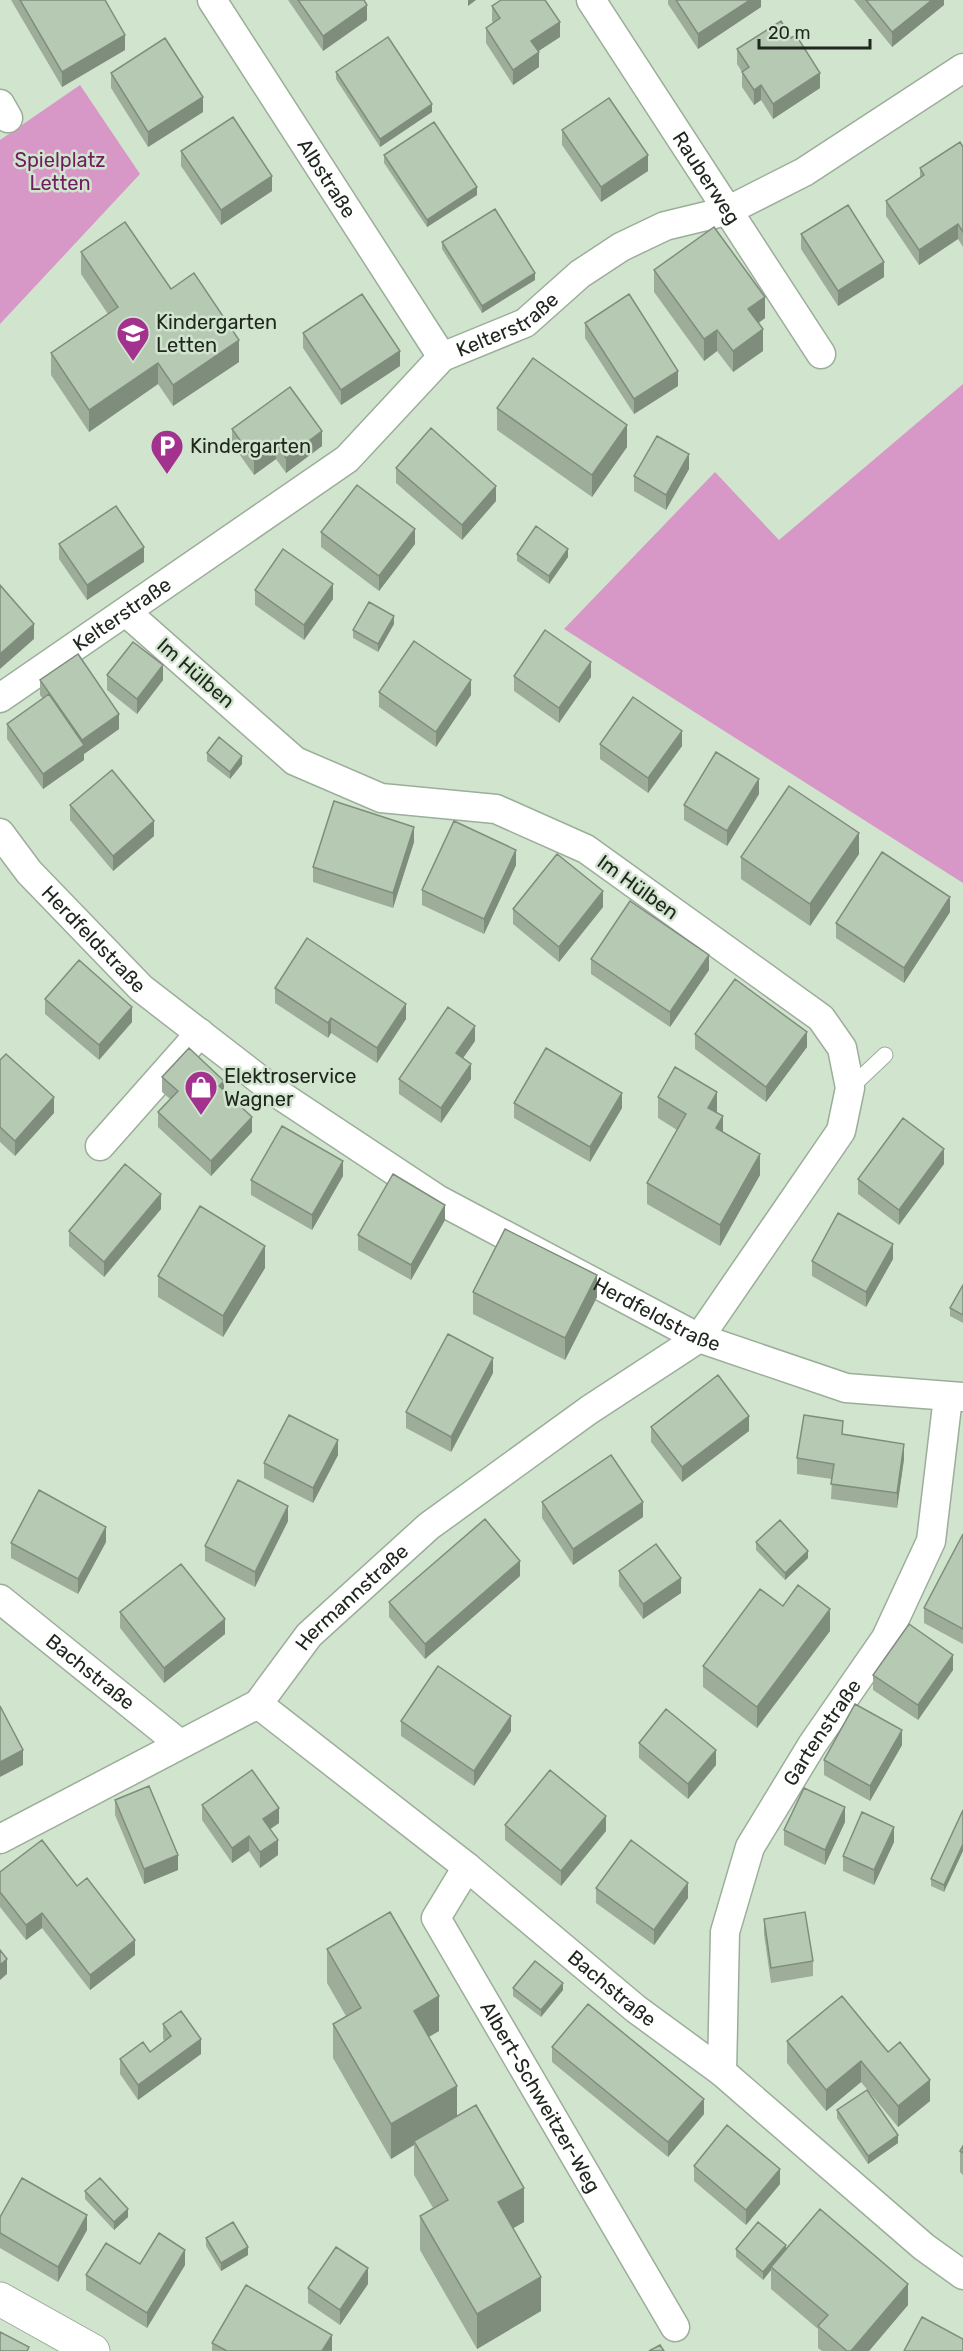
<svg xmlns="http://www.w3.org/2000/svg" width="963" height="2351" font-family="Rubik,sans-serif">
	<rect width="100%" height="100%" fill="#d1e5ce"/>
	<path fill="#d798c7" d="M80 85 140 174 0 324V140Z
		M963 384V883L564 629 715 472 779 540Z"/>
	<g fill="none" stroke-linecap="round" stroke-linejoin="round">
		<defs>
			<path id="lane" d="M850 1088 885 1055"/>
			<g id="street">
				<path id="s1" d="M212 0 442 357"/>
				<path id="s2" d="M591 0 821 354"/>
				<path d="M0 104 8 118"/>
				<path id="s3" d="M0 698 347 459 442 357 525 323 580 274 621 247 665 226 727 211 804 172 963 68"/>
				<path id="s4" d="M0 833 29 872 141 988 277 1093 437 1199 699 1338 846 1388 963 1397"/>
				<path d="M100 1146 200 1033"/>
				<path id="s5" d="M0 1599 180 1744"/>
				<path id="s6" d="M258 1704 467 1867 636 2009 722 2072 924 2247 963 2275"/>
				<path id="s7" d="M0 1839 258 1704 309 1635 429 1526 589 1410 699 1338 841 1131 850 1088 842 1048 821 1018 586 849 496 809 381 798 295 761 126 612"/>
				<path id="s8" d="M467 1867 436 1918 675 2327"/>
				<path id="s9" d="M722 2072 725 1932 750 1847 812 1745 886 1638 931 1541 948 1397"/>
			</g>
			<path id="secondary" d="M0 2299 93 2351"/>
		</defs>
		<use href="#lane" stroke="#9bae99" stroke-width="17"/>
		<use href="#street" stroke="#9bae99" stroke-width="31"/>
		<use href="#secondary" stroke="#9bae99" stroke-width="35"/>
		<use href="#lane" stroke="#fff" stroke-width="15"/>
		<use href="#street" stroke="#fff" stroke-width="28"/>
		<use href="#secondary" stroke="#fff" stroke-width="33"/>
	</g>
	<path fill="#9dad9a" d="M11 0H105L125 50 62 87Z
		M288 0H364L367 20 323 51Z
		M668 0H761V7L698 49 668 4Z
		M854 0H944V5L892 47Z
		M492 6 560 37 538 51 539 67 513 85 486 43V28L493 23 492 21Z
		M737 49 820 88 773 119 761 100 754 105 742 87V72L737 64Z
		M336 72 432 112 380 147 336 79Z
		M111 73 203 112 148 147 111 88Z
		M562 130 648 171 601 202 562 145Z
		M963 147V247L958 239 919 265 886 216V201L920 177V168Z
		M181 151 272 191 221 225 181 166Z
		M384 155 477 195 427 227 384 163Z
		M801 234 884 277 838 306 801 249Z
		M442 242 535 280 482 313 442 249Z
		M81 252 171 289 239 362 173 406 158 384 89 432 51 375V353L108 314 81 274Z
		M654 270 765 318 758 323 763 351 733 372 717 351 704 361 654 292Z
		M585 323 678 386 634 414 585 338Z
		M303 333 400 366 341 405 303 348Z
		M497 408 627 447 592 497 497 430Z
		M232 429 322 446 286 473 276 459 254 475 232 444Z
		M396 468 496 501 462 540 396 483Z
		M689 469 666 510 634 491V476Z
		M321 532 415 544 379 591 321 547Z
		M59 544 144 562 87 600 59 559Z
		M517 554 568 557 549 584 517 561Z
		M255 590 333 599 304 640 255 605Z
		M394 624 378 652 353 638V630Z
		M107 675 163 680 137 714 107 690Z
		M514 676 591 677 559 723 514 691Z
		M40 680 119 729 84 754V760L43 789 7 739V724L43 699 40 695Z
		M379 692 471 695 436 747 379 707Z
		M600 744 682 746 648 793 600 759Z
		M207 753 242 764 230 779 207 761Z
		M759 794 727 846 684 820V805Z
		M70 805 154 836 113 871 70 820Z
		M414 842 393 908 313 882V867Z
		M859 854 810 926 741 879V857Z
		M516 865 484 934 422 905V890Z
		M603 907 559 962 513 924V909Z
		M950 912 904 983 836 938V923Z
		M591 959 709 970 670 1027 591 974Z
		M275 988 406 1019 377 1063 331 1033 328 1038 275 1003Z
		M45 999 132 1022 99 1060 45 1014Z
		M695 1034 807 1047 766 1102 695 1049Z
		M475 1041 463 1058 471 1079 441 1123 399 1094V1079Z
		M0 1060 54 1113 15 1156 0 1142Z
		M162 1077 224 1091 252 1132 211 1176 158 1127V1112L170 1099 162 1092Z
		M658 1097 717 1113 723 1132 760 1175 720 1246 647 1204V1183L677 1130 658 1118Z
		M514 1103 622 1108 590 1162 514 1118Z
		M944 1164 899 1225 858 1194V1179Z
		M343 1176 312 1230 251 1195V1180Z
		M161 1209 104 1277 69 1246V1231Z
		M445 1220 411 1280 358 1250V1235Z
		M893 1259 866 1307 812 1276V1261Z
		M265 1268 223 1337 158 1297V1276Z
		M963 1285V1323L950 1316V1308Z
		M473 1292 597 1297 565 1360 473 1314Z
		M493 1373 451 1452 406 1428V1412Z
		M651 1427 749 1431 682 1482 651 1442Z
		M843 1434 904 1459 897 1508 831 1499 832 1479 797 1474V1458Z
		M338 1455 313 1503 264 1478V1463Z
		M542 1502 643 1517 573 1565 542 1518Z
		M288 1521 255 1587 205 1561V1546Z
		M963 1534V1644L924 1623V1608Z
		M106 1542 78 1594 11 1558V1543Z
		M756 1542 808 1558 785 1580 756 1550Z
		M619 1571 681 1593 643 1619 619 1586Z
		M520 1576 425 1659 389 1617V1602Z
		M783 1606 830 1631 757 1728 703 1687V1666Z
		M120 1612 225 1634 164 1683 120 1628Z
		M953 1670 918 1720 873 1690V1675Z
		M401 1721 511 1731 474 1786 401 1736Z
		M639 1743 716 1765 688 1799 639 1758Z
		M902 1745 870 1801 824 1775V1760Z
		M115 1800 178 1870 144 1884 115 1815Z
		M202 1805 279 1823 270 1829 278 1855 260 1868 249 1851 232 1863 202 1820Z
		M963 1810 944 1892 931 1886V1879Z
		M845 1822 825 1865 784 1845V1830Z
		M505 1825 606 1831 561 1886 505 1840Z
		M894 1842 874 1885 843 1871V1856Z
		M0 1872 135 1955 90 1990 42 1928 26 1940 0 1907Z
		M596 1888 688 1898 654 1945 596 1903Z
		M764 1919 813 1961V1976L771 1983 764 1934Z
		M327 1949 439 2031 429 2037 457 2116 524 2222 513 2228 541 2311 477 2349 420 2250V2216L433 2208 414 2175V2145L391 2159 333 2058V2024L346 2016 327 1983Z
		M513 1988 563 1990 541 2017 513 1996Z
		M842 1996 930 2101 898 2127 861 2082 826 2111 787 2063V2041Z
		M163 2024 201 2054 138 2100 120 2074V2059L150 2052 165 2041 163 2039Z
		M552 2047 704 2114 668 2157 552 2062Z
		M837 2110 898 2143 868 2164 837 2118Z
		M963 2146V2175L960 2172V2151Z
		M694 2166 780 2184 746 2225 694 2181Z
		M85 2191 128 2217 114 2230 85 2199Z
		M0 2217 87 2230 58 2282 0 2248Z
		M206 2238 248 2255 221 2271 206 2246Z
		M736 2249 786 2250 908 2305 869 2351H822L818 2348V2329L771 2289V2270L763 2280 736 2257Z
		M140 2264 185 2265 147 2328 86 2290V2275Z
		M368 2284 340 2325 308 2303V2288Z
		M212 2343 332 2351H212Z"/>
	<path fill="#7f8d7d" d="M468 0H476L468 6Z
		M750 0H761V7L698 49V34Z
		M932 0H944V5L892 47V32Z
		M367 5V20L323 51V36Z
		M560 22V37L531 56V41Z
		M125 35V50L62 87V72Z
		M539 52V67L513 85V70Z
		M820 73V88L773 119V104Z
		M761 85V100L754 105V90Z
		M203 97V112L148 147V132Z
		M432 104V112L380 147V139Z
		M648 155V171L601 202V187Z
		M272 176V191L221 225V210Z
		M477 187V195L427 227V220Z
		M958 224V239L919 265V250Z
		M884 262V277L838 306V291Z
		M535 273V280L482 313V306Z
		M765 297V318L748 331V309Z
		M763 329V351L733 372V351Z
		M717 330V351L704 361V339Z
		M239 340V362L173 406V385Z
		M400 351V366L341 405V390Z
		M158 363V384L89 432V410Z
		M678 371V386L634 414V399Z
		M627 425V447L592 497V475Z
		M322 431V446L286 473V458Z
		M276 444V459L254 475V460Z
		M689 454V469L666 510V495Z
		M496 486V501L462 540V525Z
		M415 529V544L379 591V576Z
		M144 547V562L87 600V585Z
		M568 549V557L549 584V576Z
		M333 584V599L304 640V625Z
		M394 616V624L378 652V644Z
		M34 624V639L0 669V654Z
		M591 662V677L559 723V708Z
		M163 665V680L137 714V699Z
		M471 680V695L436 747V732Z
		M119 714V729L84 754V760L43 789V774L82 746V740Z
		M682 731V746L648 793V778Z
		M242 756V764L230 779V772Z
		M759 779V794L727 846V831Z
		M154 821V836L113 871V856Z
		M414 827V842L393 908V893Z
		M859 833V854L810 926V904Z
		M516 850V865L484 934V919Z
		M603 891V907L559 962V947Z
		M950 897V912L904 983V968Z
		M709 955V970L670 1027V1012Z
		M406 1004V1019L377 1063V1048Z
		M132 1007V1022L99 1060V1045Z
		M331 1018V1033L328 1038V1023Z
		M475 1026V1041L456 1068V1053Z
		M807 1032V1047L766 1102V1087Z
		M471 1064V1079L441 1123V1108Z
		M224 1081V1096L219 1086Z
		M717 1092V1113L708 1108Z
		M622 1093V1108L590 1162V1147Z
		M54 1097V1113L15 1156V1141Z
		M723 1116V1138L716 1128Z
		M252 1117V1132L211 1176V1161Z
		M944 1149V1164L899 1225V1210Z
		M760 1154V1175L720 1246V1225Z
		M343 1161V1176L312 1230V1215Z
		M161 1194V1209L104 1277V1262Z
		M445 1205V1220L411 1280V1265Z
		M893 1244V1259L866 1307V1292Z
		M265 1246V1268L223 1337V1316Z
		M597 1275V1297L565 1360V1338Z
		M493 1358V1373L451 1452V1437Z
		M749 1416V1431L682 1482V1467Z
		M338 1440V1455L313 1503V1488Z
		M904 1444V1459L897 1508V1493Z
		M643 1502V1517L573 1565V1549Z
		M288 1506V1521L255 1587V1572Z
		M106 1527V1542L78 1594V1579Z
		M808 1551V1558L785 1580V1573Z
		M520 1561V1576L425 1659V1644Z
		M681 1578V1593L643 1619V1604Z
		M830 1609V1631L757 1728V1707Z
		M225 1619V1634L164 1683V1668Z
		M953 1655V1670L918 1720V1705Z
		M511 1716V1731L474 1786V1771Z
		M902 1730V1745L870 1801V1786Z
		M23 1750V1765L0 1777V1762Z
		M716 1750V1765L688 1799V1784Z
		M845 1807V1822L825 1865V1850Z
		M279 1808V1823L263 1834V1819Z
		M606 1816V1831L561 1886V1871Z
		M894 1827V1842L874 1885V1870Z
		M249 1836V1851L232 1863V1848Z
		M278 1840V1855L260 1868V1852Z
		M963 1844V1851L944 1892V1885Z
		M178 1855V1870L144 1884V1869Z
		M688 1883V1898L654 1945V1930Z
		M42 1913V1928L26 1940V1925Z
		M135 1940V1955L90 1990V1975Z
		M7 1959V1974L0 1980V1965Z
		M563 1983V1990L541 2017V2010Z
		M439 1996V2031L414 2045V2011Z
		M201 2039V2054L138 2100V2085Z
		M861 2061V2082L826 2111V2090Z
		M930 2080V2101L898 2127V2106Z
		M457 2086V2120L414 2141V2145L391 2159V2124Z
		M704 2099V2114L668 2157V2142Z
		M898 2135V2143L868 2164V2156Z
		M780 2169V2184L746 2225V2210Z
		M524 2188V2222L498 2237V2202Z
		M128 2209V2217L114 2230V2222Z
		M87 2215V2230L58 2282V2267Z
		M786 2245V2252L771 2267V2270L763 2280V2272Z
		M248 2247V2255L221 2271V2263Z
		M185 2250V2265L147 2328V2313Z
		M368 2268V2284L340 2325V2310Z
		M541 2277V2311L477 2349V2314Z
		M908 2284V2305L869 2351H851Z
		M332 2335V2351H322Z"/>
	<path fill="#b6c9b3" stroke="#7f8d7d" stroke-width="1.5" d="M20 0H105L125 35 62 72Z
		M298 0H364L367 5 323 36Z
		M501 0H545L560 22 531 41 539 52 513 70 486 28 500 18 492 6Z
		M676 0H750L698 34Z
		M866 0H932L892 32Z
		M781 21 791 38 796 35 820 73 773 104 761 85 754 90 742 72 749 67 737 49Z
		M388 37 432 104 380 139 336 72Z
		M165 38 203 97 148 132 111 73Z
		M609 98 648 155 601 187 562 130Z
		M233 117 272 176 221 210 181 151Z
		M434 122 477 187 427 220 384 155Z
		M960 142 963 147V232L958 224 919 250 886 201 924 175 920 168Z
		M848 205 884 262 838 291 801 234Z
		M495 209 535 273 482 306 442 242Z
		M125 222 171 289 194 273 239 340 173 385 158 363 89 410 51 353 118 307 81 252Z
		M714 227 765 297 748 309 763 329 733 351 717 330 704 339 654 270Z
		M362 294 400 351 341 390 303 333Z
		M629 294 678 371 634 399 585 323Z
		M533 358 627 425 592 475 497 408Z
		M290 387 322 431 286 458 276 444 254 460 232 429Z
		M431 428 496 486 462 525 396 468Z
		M657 436 689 454 666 495 634 476Z
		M357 485 415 529 379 576 321 532Z
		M116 506 144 547 87 585 59 544Z
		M536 526 568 549 549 576 517 554Z
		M283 549 333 584 304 625 255 590Z
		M0 585 34 624 0 654Z
		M369 602 394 616 378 644 353 630Z
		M545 630 591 662 559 708 514 676Z
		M414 641 471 680 436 732 379 692Z
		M133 642 163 665 137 699 107 675Z
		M78 654 119 714 82 740 40 680Z
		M49 694 84 745 43 774 7 724Z
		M633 697 682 731 648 778 600 744Z
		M219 737 242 756 230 772 207 753Z
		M716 752 759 779 727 831 684 805Z
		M112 770 154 821 113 856 70 805Z
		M789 786 859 833 810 904 741 857Z
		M334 801 414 827 393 893 313 867Z
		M454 821 516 850 484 919 422 890Z
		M882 852 950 897 904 968 836 923Z
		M557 854 603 891 559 947 513 909Z
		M630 901 709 955 670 1012 591 959Z
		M307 938 406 1004 377 1048 331 1018 328 1023 275 988Z
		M79 960 132 1007 99 1045 45 999Z
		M735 979 807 1032 766 1087 695 1034Z
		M448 1007 475 1026 456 1053 471 1064 441 1108 399 1079Z
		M189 1048 224 1081 219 1086 252 1117 211 1161 158 1112 178 1091 162 1077Z
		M546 1048 622 1093 590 1147 514 1103Z
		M6 1054 54 1097 15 1141 0 1127V1060Z
		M675 1067 717 1092 708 1108 723 1116 716 1128 760 1154 720 1225 647 1183 686 1114 658 1097Z
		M903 1118 944 1149 899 1210 858 1179Z
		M282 1126 343 1161 312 1215 251 1180Z
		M125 1164 161 1194 104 1262 69 1231Z
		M393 1174 445 1205 411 1265 358 1235Z
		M200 1206 265 1246 223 1316 158 1276Z
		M838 1213 893 1244 866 1292 812 1261Z
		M505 1229 597 1275 565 1338 473 1292Z
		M963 1285V1315L950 1308Z
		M448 1334 493 1358 451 1437 406 1412Z
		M718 1375 749 1416 682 1467 651 1427Z
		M289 1415 338 1440 313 1488 264 1463Z
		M804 1415 843 1421 842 1434 904 1444 897 1493 831 1484 834 1464 797 1458Z
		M611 1455 643 1502 573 1549 542 1502Z
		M238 1480 288 1506 255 1572 205 1546Z
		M39 1490 106 1527 78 1579 11 1543Z
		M485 1519 520 1561 425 1644 389 1602Z
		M780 1520 808 1551 785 1573 756 1542Z
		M963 1534V1629L924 1608Z
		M656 1544 681 1578 643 1604 619 1571Z
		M181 1564 225 1619 164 1668 120 1612Z
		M798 1585 830 1609 757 1707 703 1666 760 1589 783 1606Z
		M909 1624 953 1655 918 1705 873 1675Z
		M438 1666 511 1716 474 1771 401 1721Z
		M855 1704 902 1730 870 1786 824 1760Z
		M0 1706 23 1750 0 1762Z
		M666 1709 716 1750 688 1784 639 1743Z
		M252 1770 279 1808 263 1819 278 1840 260 1852 249 1836 232 1848 202 1805Z
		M550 1770 606 1816 561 1871 505 1825Z
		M149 1786 178 1855 144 1869 115 1800Z
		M804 1788 845 1807 825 1850 784 1830Z
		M963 1810V1844L944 1885 931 1879Z
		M862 1812 894 1827 874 1870 843 1856Z
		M42 1840 77 1886 87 1878 135 1940 90 1975 42 1913 26 1925 0 1892V1872Z
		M631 1840 688 1883 654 1930 596 1888Z
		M390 1912 439 1996 414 2011 457 2086 391 2124 333 2024 361 2008 327 1949Z
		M805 1912 813 1961 771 1968 764 1919Z
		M0 1950 7 1959 0 1965Z
		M535 1961 563 1983 541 2010 513 1988Z
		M842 1996 888 2052 900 2042 930 2080 898 2106 861 2061 826 2090 787 2041Z
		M588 2004 704 2099 668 2142 552 2047Z
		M181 2011 201 2039 138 2085 120 2059 143 2042 150 2052 171 2036 163 2024Z
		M867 2090 898 2135 868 2156 837 2110Z
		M476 2105 524 2188 498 2202 541 2277 477 2314 420 2216 448 2200 414 2141Z
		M727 2125 780 2169 746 2210 694 2166Z
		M963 2146V2153L960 2151Z
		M22 2178 87 2215 58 2267 0 2233V2217Z
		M100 2178 128 2209 114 2222 85 2191Z
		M820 2209 908 2284 851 2351H847L818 2326 828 2315 771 2267Z
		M233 2222 248 2247 221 2263 206 2238Z
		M758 2222 786 2245 763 2272 736 2249Z
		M159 2233 185 2250 147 2313 86 2275 106 2243 140 2264Z
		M336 2247 368 2268 340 2310 308 2288Z
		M246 2285 332 2335 322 2351H227L212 2343Z
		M922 2317 963 2339V2351H904Z
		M0 2332 29 2347 27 2351H0Z
		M660 2345 664 2351H649Z"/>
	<defs>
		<symbol id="school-pin" viewBox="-11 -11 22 30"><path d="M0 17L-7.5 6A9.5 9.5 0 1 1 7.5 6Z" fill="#a3328e" stroke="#d1e5ce"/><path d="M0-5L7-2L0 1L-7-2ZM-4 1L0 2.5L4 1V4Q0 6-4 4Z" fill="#fff"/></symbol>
		<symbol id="parking-pin" viewBox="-11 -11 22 30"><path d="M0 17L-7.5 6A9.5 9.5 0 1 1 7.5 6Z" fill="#a3328e" stroke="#d1e5ce"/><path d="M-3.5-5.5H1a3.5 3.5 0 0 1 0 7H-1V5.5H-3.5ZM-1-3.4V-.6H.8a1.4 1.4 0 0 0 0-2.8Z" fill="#fff"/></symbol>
		<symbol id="shop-pin" viewBox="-11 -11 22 30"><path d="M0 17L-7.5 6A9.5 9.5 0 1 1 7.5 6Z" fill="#a3328e" stroke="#d1e5ce"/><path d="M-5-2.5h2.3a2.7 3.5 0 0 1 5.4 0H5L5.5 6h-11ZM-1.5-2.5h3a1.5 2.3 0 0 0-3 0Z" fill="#fff"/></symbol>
	</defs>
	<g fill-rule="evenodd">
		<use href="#school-pin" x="114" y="314" width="38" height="52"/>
		<use href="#parking-pin" x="148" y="427" width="38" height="52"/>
		<use href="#shop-pin" x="182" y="1068" width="38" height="52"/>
	</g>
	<g text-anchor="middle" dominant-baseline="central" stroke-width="5" stroke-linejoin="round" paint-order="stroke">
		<g font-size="20" fill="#701c60" stroke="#d1e5ce">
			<text x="60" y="160">Spielplatz<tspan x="60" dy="23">Letten</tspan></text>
		</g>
		<g font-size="20" fill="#20271f" stroke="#d1e5ce">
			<text stroke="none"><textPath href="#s2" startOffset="212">Rauberweg</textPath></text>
			<text stroke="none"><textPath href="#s1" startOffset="212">Albstraße</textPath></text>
			<text stroke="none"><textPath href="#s3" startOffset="634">Kelterstraße</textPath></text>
			<text stroke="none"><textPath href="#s3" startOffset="148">Kelterstraße</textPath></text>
			<text transform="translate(196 673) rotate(41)">Im Hülben</text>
			<text transform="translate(638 887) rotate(36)">Im Hülben</text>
			<text stroke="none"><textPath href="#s4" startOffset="142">Herdfeldstraße</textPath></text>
			<text stroke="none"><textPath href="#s4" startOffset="822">Herdfeldstraße</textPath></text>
			<text stroke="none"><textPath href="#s7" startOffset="434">Hermannstraße</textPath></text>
			<text stroke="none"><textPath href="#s5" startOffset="116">Bachstraße</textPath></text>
			<text stroke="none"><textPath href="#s9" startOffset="364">Gartenstraße</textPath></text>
			<text stroke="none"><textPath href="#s6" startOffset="454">Bachstraße</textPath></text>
			<text stroke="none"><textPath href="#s8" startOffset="267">Albert-Schweitzer-Weg</textPath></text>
		</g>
		<g font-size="20" fill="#20271f" stroke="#d1e5ce" text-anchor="start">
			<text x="156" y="322">Kindergarten<tspan x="156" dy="23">Letten</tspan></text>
			<text x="190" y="446">Kindergarten</text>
			<text x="224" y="1076">Elektroservice<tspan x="224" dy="23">Wagner</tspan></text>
		</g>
	</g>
	<path d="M759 39v9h111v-9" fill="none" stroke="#20271f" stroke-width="3"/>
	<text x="768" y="39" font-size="18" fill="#20271f" stroke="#d1e5ce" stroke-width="4.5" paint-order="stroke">20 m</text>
</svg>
